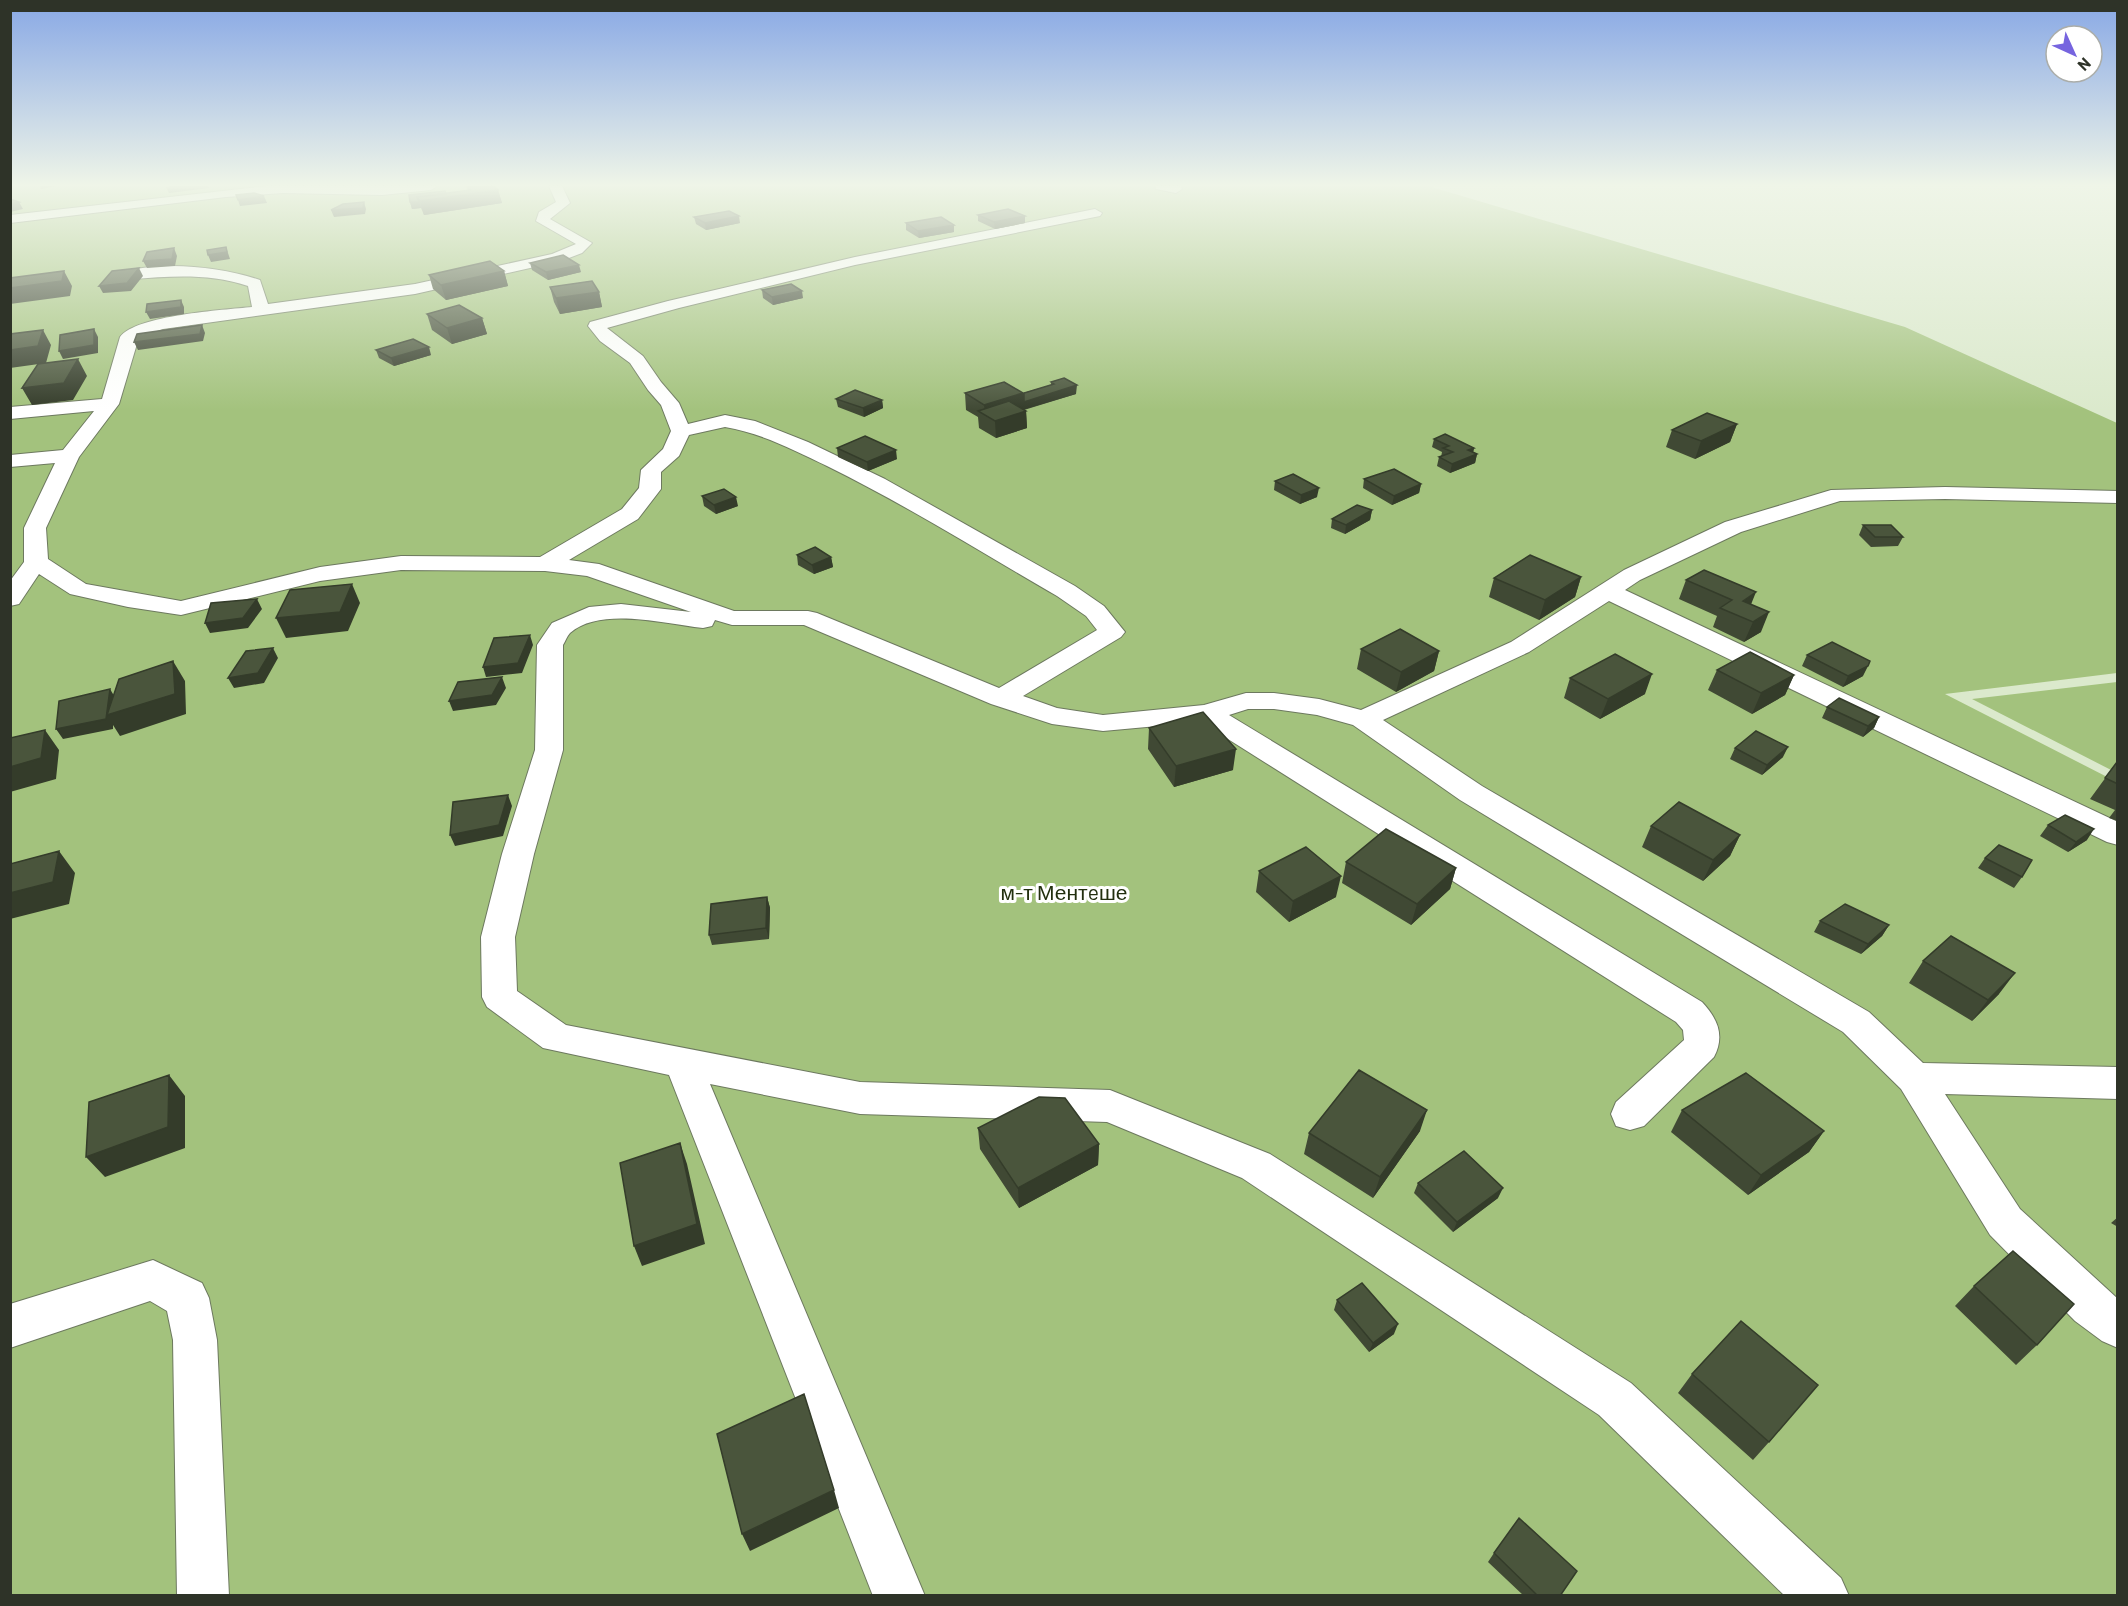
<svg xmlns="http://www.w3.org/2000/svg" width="2128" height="1606" font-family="Barlow,sans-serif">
	<rect width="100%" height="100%" fill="#dbe9cc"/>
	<path fill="#a3c27d" d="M11 186H1428L1905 327 2117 423V673L1945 694 2117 782V1595L11 1596Z
		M2117 682V773L1972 699Z"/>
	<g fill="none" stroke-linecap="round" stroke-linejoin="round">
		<defs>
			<path id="minor" d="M266 186H437L431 190 382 195 283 193 226 197 10 223V215Z
				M549 186H562L570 203 550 219 592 243 582 253 561 261 415 294 163 329 139 337 119 404 79 457 46 528 48 559 86 584 181 601 320 567 401 556 540 557 622 509 639 488 641 470 663 449 671 431 661 405 648 390 630 363 600 341 588 326 590 322 668 301 855 257 1095 209 1102 213 1100 216 855 265 679 308 607 328 643 356 661 382 679 403 688 424 725 415 755 421 808 442 885 479 1075 586 1104 606 1125 632 1121 637 1023 696 1057 708 1103 715 1204 705 1246 693H1274L1319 699 1361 710 1511 642 1624 570 1725 522 1831 490 1945 487 2118 491V503L1945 499 1840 501 1741 532 1640 580 1625 590 2118 822V845L2107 842 1609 601 1529 652 1383 720 1482 786 1869 1012 1923 1063 2118 1067V1099L1945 1094 2020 1209 2118 1299V1348L2102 1341 2075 1321 1990 1235 1901 1089 1843 1032 1460 800 1353 725 1317 715 1274 709H1248L1229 715 1702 1002C1718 1019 1725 1036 1714 1057L1644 1126 1630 1130 1616 1126 1611 1114 1616 1102 1684 1040 1683 1030 1676 1022 1201 722 1103 731 1052 724 991 704 804 625H732L715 620 712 626 703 628C667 624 600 606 570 633 567 636 565 642 563 645V750L534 854 515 937 517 991 566 1025 860 1082 1110 1090 1270 1154 1631 1383 1841 1578 1849 1596H1785L1599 1415 1242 1178 1107 1122 860 1114 710 1084 925 1596H873L669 1075 543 1048 487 1007 482 997 481 937 502 854 535 750 537 645 552 623 589 607 621 604 691 612 587 576 545 571 401 570 320 581 181 615 128 607 70 594 39 574 19 604 10 606V581L24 562V528L55 463 10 467V455L63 450 94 411 10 419V407L102 399 120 337C136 315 224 310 252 307L248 286C210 273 171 276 132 279L124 274 127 271C165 261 223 267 260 280L268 304 415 284 552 254 576 244 536 221 539 212 556 202ZM725 427C761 433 794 450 827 466 906 505 981 552 1057 596L1086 616 1097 630 999 688 817 613 808 611H734L599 564 569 560 638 519 661 489V472L679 456 689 435Z
				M1155 186H1181L1182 189 1176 193 1156 189Z
				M153 1260 202 1283 209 1298 217 1340 229 1596H177L173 1340 167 1311 150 1301 10 1348V1304Z"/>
		</defs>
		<use href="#minor" stroke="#6d795f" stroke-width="2"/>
		<use href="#minor" fill="#fff" fill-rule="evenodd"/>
	</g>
	<path fill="#404934" d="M467 187 498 190 502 203 424 215 421 208 412 209 410 202 446 194 468 191Z
		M978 215 1025 216V223L995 229 978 221Z
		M694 217 740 223 706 230 696 224Z
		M906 223 954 225V232L919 238 906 230Z
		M530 263 581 272 548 280 532 270Z
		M504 271 508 286 446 300 433 289 429 275Z
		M550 287 599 292 602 307 560 314 554 302Z
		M762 290 803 298 773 305 763 298Z
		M427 314 482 318 487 334 452 344 432 330Z
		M376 350 431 355 394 366 379 358Z
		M1051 382 1076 394 1024 410 1026 411 1027 428 996 438 979 428 978 417 966 410 965 393H1023L1051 385Z
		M836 399 882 400 883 408 864 417 838 407Z
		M1737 424 1730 442 1695 459 1666 447 1672 430Z
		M1434 439 1474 448 1473 453 1477 454 1475 463 1450 473 1437 466 1439 457H1441L1442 452 1432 447Z
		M837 448 897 459 868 471 838 457Z
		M1364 479 1421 484 1419 493 1392 505 1363 488Z
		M1275 481 1317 497 1300 504 1274 490Z
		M702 496 738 506 716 514 704 506Z
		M1372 510 1370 520 1345 534 1331 528 1332 519Z
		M1863 525 1903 537 1898 546 1871 547 1859 535Z
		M797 555 831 557 833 567 814 574 798 565Z
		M1581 577 1575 597 1539 620 1489 597 1494 578Z
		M1686 580 1751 604 1761 632 1744 642 1713 627 1717 616 1679 599Z
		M1361 649 1439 651 1434 671 1396 692 1357 669Z
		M1807 655 1863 676 1843 687 1802 666Z
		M1717 670 1794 675 1785 695 1752 714 1708 690Z
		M1570 678 1645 694 1600 719 1564 698Z
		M1827 707 1879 717 1874 728 1863 737 1822 718Z
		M1149 728 1233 770 1174 787 1148 749Z
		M1735 748 1783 757 1762 775 1730 759Z
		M2117 762H2118V821L2109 818 2115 810 2090 799Z
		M2048 825 2087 840 2068 852 2040 836Z
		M1651 826 1740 835 1730 856 1703 881 1642 847Z
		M1985 858 2022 877 2014 888 1978 868Z
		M1346 862 1456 868 1450 889 1411 925 1342 883Z
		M1259 871 1336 897 1289 922 1256 892Z
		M767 897 770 908 769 939 712 945 709 935Z
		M1820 921 1889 925 1882 936 1861 954 1814 932Z
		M1923 961 1999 994 1972 1021 1909 983Z
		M1682 1110 1824 1131 1809 1152 1748 1195 1671 1132Z
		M978 1128 1099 1144 1098 1165 1019 1208 980 1149Z
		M1420 1131 1373 1198 1304 1154 1309 1133Z
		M1418 1183 1498 1198 1453 1232 1414 1193Z
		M2118 1217V1227L2111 1223Z
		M1974 1286 2037 1345 2016 1365 1955 1306Z
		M1337 1300 1394 1334 1369 1352 1334 1310Z
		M1692 1374 1769 1442 1753 1460 1678 1393Z
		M1494 1553 1560 1596H1524L1488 1562Z"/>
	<path fill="#343c2a" d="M40 186H57L41 189Z
		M170 186H208L209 188 169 193 166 187Z
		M498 190 502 203 424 215 420 201Z
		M264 196 267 203 240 206 238 200Z
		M19 202 23 209 10 212V204Z
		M364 202 366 209 365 214 334 217 331 210Z
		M410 202H419L421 208 412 209Z
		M739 216 740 223 706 230 705 223Z
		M1025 216V223L995 229 994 222Z
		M954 225V232L919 238 918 231Z
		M226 247 230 259 211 262 208 255Z
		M174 248 177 256 175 266 147 268 143 261Z
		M579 265 581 272 548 280 546 272Z
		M139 268 143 276 131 291 103 293 99 286Z
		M64 271 72 286 70 296 10 304V288Z
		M504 271 508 286 446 300 441 285Z
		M802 291 803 298 773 305 772 297Z
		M599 292 602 307 560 314 556 298Z
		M181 300 184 307V314L150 319 146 312Z
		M482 318 487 334 452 344 447 328Z
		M202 325 205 333 203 341 138 350 134 342Z
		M94 329 98 337V353L63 359 59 351Z
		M43 330 51 345 46 363 10 368V350Z
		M429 347 431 355 394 366 391 358Z
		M78 359 87 376 73 400 32 405 22 388Z
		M1077 385 1076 394 992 419 985 415 984 405 1023 393Z
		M882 400 883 408 864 417 863 408Z
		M1026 411 1027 428 996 438 995 421Z
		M1737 424 1730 442 1695 459 1701 441Z
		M1474 448 1472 456 1477 454 1475 463 1450 473 1452 464 1468 450Z
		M896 450 897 459 868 471 867 462Z
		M1421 484 1419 493 1392 505 1394 496Z
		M1319 488 1317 497 1300 504 1301 495Z
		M736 497 738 506 716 514 714 505Z
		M1372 510 1370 520 1345 534 1346 525Z
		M831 557 833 567 814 574 812 565Z
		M1581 577 1575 597 1539 620 1545 600Z
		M352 584 360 603 348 631 286 638 276 618Z
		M1756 592 1748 612 1743 601Z
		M257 599 262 609 248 628 210 633 205 623Z
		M1769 612 1761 632 1744 642 1753 622Z
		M530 635 533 645 522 673 486 677 483 667Z
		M273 648 278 658 264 683 234 688 228 678Z
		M1439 651 1434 671 1396 692 1401 672Z
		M173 661 185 681 186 714 120 736 113 725V729L63 739 56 729 110 689 116 699Z
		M1868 666 1863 676 1843 687 1848 676Z
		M1652 674 1645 694 1600 719 1608 699Z
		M1794 675 1785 695 1752 714 1761 693Z
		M502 677 506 688 496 705 453 711 449 701Z
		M1879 717 1874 728 1863 737 1868 726Z
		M45 730 59 750 56 779 10 792V767Z
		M1788 747 1783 757 1762 775 1767 765Z
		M1236 749 1233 770 1174 787 1176 766Z
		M508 795 512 806 503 836 455 846 450 835Z
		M2094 829 2087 840 2068 852 2076 842Z
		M1740 835 1730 856 1703 881 1713 860Z
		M59 851 75 873 69 904 10 919V893Z
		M1456 868 1450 889 1411 925 1417 904Z
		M1341 876 1336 897 1289 922 1293 901Z
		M767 897 770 908 769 939 766 928Z
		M1889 925 1882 936 1861 954 1868 944Z
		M2015 973 1999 994 1972 1021 1988 1000Z
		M169 1075 185 1096V1148L105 1177 86 1157Z
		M1427 1110 1420 1131 1373 1198 1380 1177Z
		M1824 1131 1809 1152 1748 1195 1761 1175Z
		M680 1143 687 1164 705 1244 642 1266 634 1246Z
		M1099 1144 1098 1165 1019 1208 1018 1188Z
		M1503 1188 1498 1198 1453 1232 1457 1222Z
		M1398 1324 1394 1334 1369 1352 1373 1343Z
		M834 1490 839 1508 750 1551 742 1534Z"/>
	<path fill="#4a553c" stroke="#343c2a" stroke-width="1.5" d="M494 186 498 190 420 201 417 197 470 190 467 187Z
		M445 191 446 194 417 197 419 202H410L409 195Z
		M254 193 264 196 238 200 236 195Z
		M10 199 19 202 10 204Z
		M364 202 363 208 331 210 343 204Z
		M1008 209 1025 216 994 222 978 215Z
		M729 211 739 216 705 223 694 217Z
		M941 217 954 225 918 231 906 223Z
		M226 247 227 252 208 255 207 250Z
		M174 248 172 259 143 261 147 252Z
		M563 255 579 265 546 272 530 263Z
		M490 261 504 271 441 285 429 275Z
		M139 268 127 283 99 286 112 271Z
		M64 271 62 281 10 288V278Z
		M592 281 599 292 556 298 550 287Z
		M791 284 802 291 772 297 762 290Z
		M181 300V307L146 312 147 304Z
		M459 305 482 318 447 328 427 314Z
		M202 325 200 334 134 342 137 334Z
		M94 329V345L59 351 60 335Z
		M43 330 38 346 10 350V334Z
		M413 339 429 347 391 358 376 350Z
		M78 359 64 383 22 388 38 364Z
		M1064 378 1077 385 1024 402V393L1054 384 1051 382Z
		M1004 382 1023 393 984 405 965 393Z
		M855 390 882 400 863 408 836 399Z
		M1009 401 1026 411 995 421 978 411Z
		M1707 413 1737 424 1701 441 1672 430Z
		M1445 434 1474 448 1468 450 1477 454 1452 464 1439 457 1453 452 1443 448 1449 446 1434 439Z
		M865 436 896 450 867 462 837 448Z
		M1394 469 1421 484 1394 496 1364 479Z
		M1293 474 1319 488 1301 495 1275 481Z
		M724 489 736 497 714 505 702 496Z
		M1357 505 1372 510 1346 525 1332 519Z
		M1863 525H1891L1903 537H1875Z
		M815 547 831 557 812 565 797 555Z
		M1530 555 1581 577 1545 600 1494 578Z
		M1704 570 1756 592 1743 601 1769 612 1753 622 1720 608 1732 600 1686 580Z
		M352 584 340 612 276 618 290 590Z
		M257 599 243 618 205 623 211 603Z
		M1400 629 1439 651 1401 672 1361 649Z
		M530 635 518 663 483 667 494 638Z
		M1832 642 1870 661 1868 666 1848 676 1807 655Z
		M273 648 258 673 228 678 246 651Z
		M1750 652 1794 675 1761 693 1717 670Z
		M1615 654 1652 674 1608 699 1570 678Z
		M173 661 175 694 107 715 119 679Z
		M502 677 492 695 449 701 458 682Z
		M110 689 106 719 56 729 59 701Z
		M1839 698 1879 717 1868 726 1827 707Z
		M1203 712 1236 749 1176 766 1149 728Z
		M45 730 41 758 10 767V738Z
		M1756 731 1788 747 1767 765 1735 748Z
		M2117 762H2118V784L2105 778Z
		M508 795 499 825 450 835 453 802Z
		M1679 802 1740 835 1713 860 1651 826Z
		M2065 815 2094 829 2076 842 2048 825Z
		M1386 829 1456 868 1417 904 1346 862Z
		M1999 845 2032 860 2022 877 1985 858Z
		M1306 847 1341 876 1293 901 1259 871Z
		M59 851 53 882 10 893V864Z
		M767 897 766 928 709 935 711 904Z
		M1845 904 1889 925 1868 944 1820 921Z
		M1951 936 2015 973 1988 1000 1923 961Z
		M1359 1070 1427 1110 1380 1177 1309 1133Z
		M1746 1073 1824 1131 1761 1175 1682 1110Z
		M169 1075 168 1127 86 1157 89 1102Z
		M1039 1097 1065 1098 1099 1144 1018 1188 978 1128Z
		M680 1143 697 1224 634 1246 620 1163Z
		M1464 1151 1503 1188 1457 1222 1418 1183Z
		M2013 1251 2074 1304 2037 1345 1974 1286Z
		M1362 1283 1398 1324 1373 1343 1337 1300Z
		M1741 1321 1818 1385 1769 1442 1692 1374Z
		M804 1394 834 1490 742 1534 717 1434Z
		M1519 1518 1577 1571 1560 1596H1538L1494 1553Z"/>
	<linearGradient id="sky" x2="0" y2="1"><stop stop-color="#88a8e5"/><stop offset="0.45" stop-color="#eff5e8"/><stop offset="1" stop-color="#eff5e8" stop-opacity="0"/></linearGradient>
	<rect width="2128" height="411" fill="url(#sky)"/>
	<g text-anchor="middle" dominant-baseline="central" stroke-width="6" stroke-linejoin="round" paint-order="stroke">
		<g font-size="21" fill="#222f0f" stroke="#fff">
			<text x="1064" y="891">м-т Ментeше</text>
		</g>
	</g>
	<rect width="2128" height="1606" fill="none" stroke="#2e3328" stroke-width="24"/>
	<g transform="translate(2074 54) rotate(135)"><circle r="28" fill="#ffffff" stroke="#abada9" stroke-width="1.5"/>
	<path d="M0-4.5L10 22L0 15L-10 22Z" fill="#7664df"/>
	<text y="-9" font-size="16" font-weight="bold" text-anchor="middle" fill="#2e3328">N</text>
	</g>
</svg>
